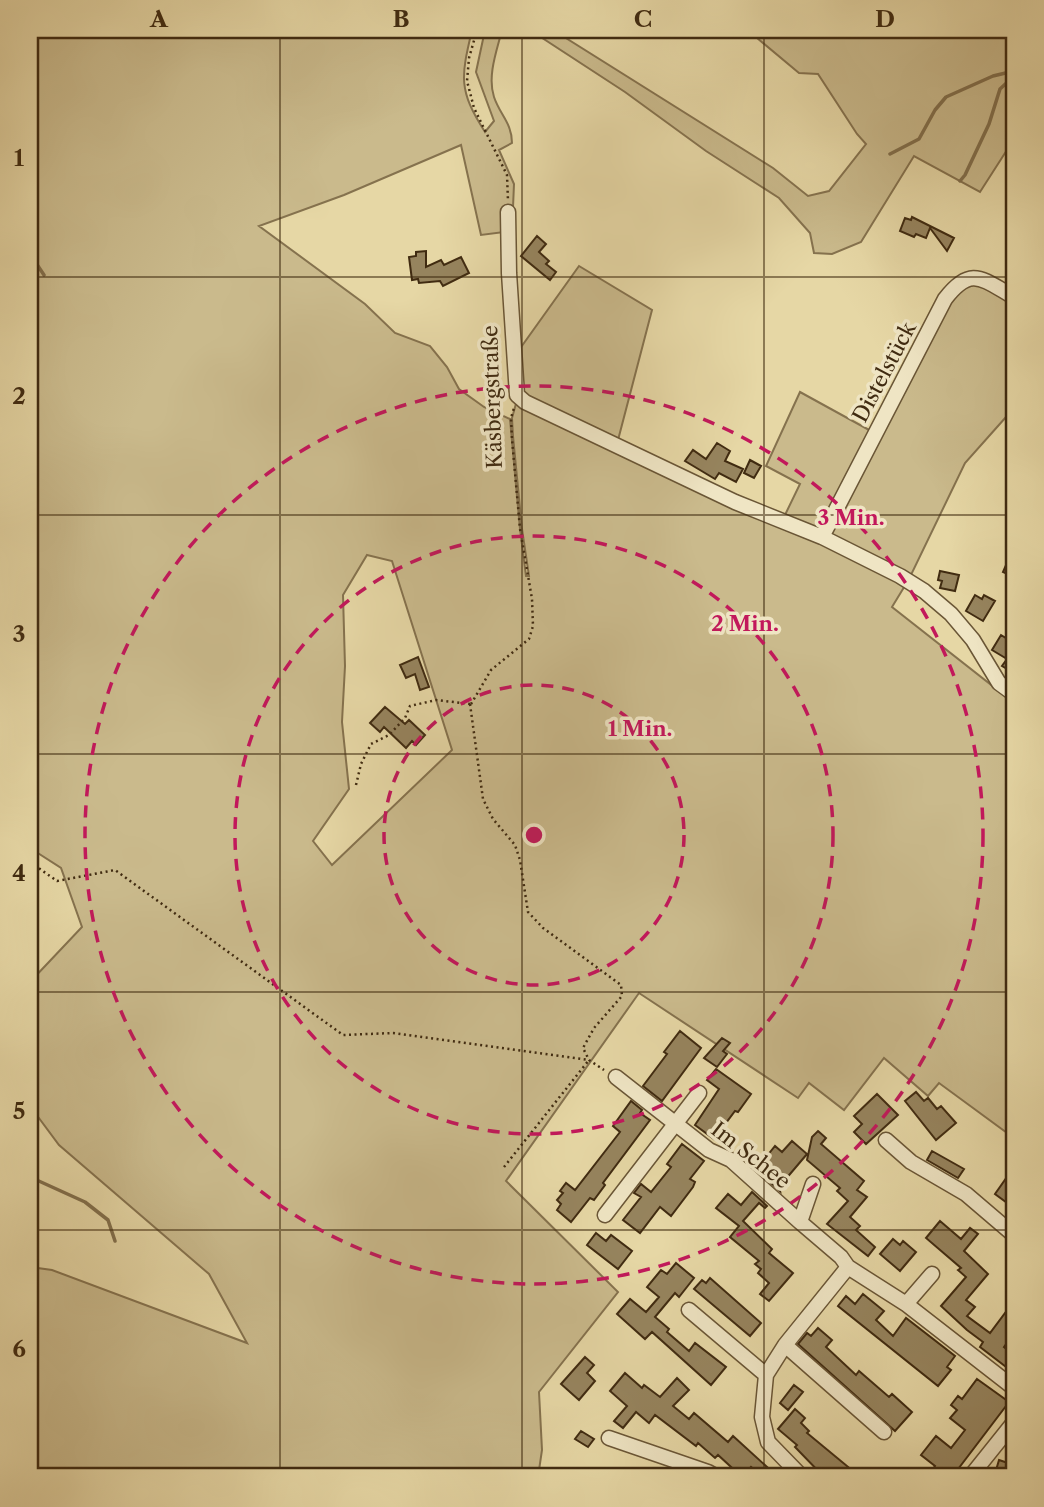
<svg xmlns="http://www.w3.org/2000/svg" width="1044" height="1507" font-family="'Libre Caslon Text',serif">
	<rect width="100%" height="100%" fill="#e6d7a5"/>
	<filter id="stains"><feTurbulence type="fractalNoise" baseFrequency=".00286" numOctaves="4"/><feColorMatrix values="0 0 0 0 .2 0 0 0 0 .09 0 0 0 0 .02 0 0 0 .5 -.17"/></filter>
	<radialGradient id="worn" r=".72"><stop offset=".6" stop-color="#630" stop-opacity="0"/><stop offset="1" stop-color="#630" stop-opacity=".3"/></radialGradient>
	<path fill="#caba8c" stroke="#85724e" stroke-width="2" fill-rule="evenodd" d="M30 30H472C461 77 458 90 485 132L494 121 476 72 485 30H502C497 50 487 76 494 97 500 115 512 123 512 143L499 150 514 184 512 231 481 235 461 145 344 195 259 226 365 304 395 333 430 346 447 367 459 389 484 407 510 419 520 529 526 576H529L522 529 513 436 512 418 517 400 906 584 892 607 999 691 1014 696V1138L939 1083 928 1096 884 1058 844 1110 809 1083 798 1098 639 993 506 1181 618 1292 539 1392 542 1450 538 1477H30V1267L52 1270 247 1343 209 1274 59 1145 30 1106V982L82 927 61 868 30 848ZM367 555 392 561 452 750 332 865 313 841 349 789 342 722 345 666 343 595Z
		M530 30H553L773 168 808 196 829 191 866 144 857 134 818 74 799 73 757 38 765 30H1014V139L980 192 914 156 861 242 832 254 814 253 810 233 779 198 706 151 625 92Z
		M579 266 652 310 618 440 525 398 521 389 519 350Z
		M971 281 1014 299V408L965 463 910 577 828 537 947 301Z
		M800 392 871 431 824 520 815 527 784 517 800 484 766 466Z"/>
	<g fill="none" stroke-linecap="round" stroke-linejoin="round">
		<path stroke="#826f4c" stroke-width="3.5" d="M890 154 919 139 935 110 946 97 993 76 1014 71
			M960 181 965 175 989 124 1000 89 1014 76
			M30 254 44 275
			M30 1177 85 1202 108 1220 115 1241"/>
	</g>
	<path fill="#96845e" stroke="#402b11" stroke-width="2" d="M912 217 954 238 947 251 930 228 926 238 916 234 914 237 900 231 905 218 911 220Z
		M537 236 546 244 539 252 549 261 546 264 556 272 550 280 521 256Z
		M426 251V267L441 260 444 265 461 257 469 273 443 286 440 281 419 283 418 279 412 280 409 257 416 256V252Z
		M717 443 730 451 725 461 743 469 736 482 719 473 715 479 685 461 693 450 706 459Z
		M750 460 761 466 754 478 744 473Z
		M1014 547V577L1003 572Z
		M940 571 959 575 955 591 940 588 942 581 938 580Z
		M975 595 982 599 984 595 995 601 983 621 966 611Z
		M1014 624V673L1002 666 1007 659 992 650 1001 635 1006 638Z
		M418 657 429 687 420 690 415 674 406 678 400 665Z
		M385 707 405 724 409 720 425 735 416 745 412 741 406 748 384 727 380 732 370 723Z
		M680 1031 701 1048 662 1101 643 1086 667 1054 664 1052Z
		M722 1038 730 1043 723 1051 727 1054 717 1067 704 1058Z
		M716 1069 751 1094 738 1112 735 1111 714 1139 695 1125 719 1089 707 1080Z
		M916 1092 924 1101 928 1098 937 1109 941 1106 956 1123 936 1140 905 1101Z
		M877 1094 898 1115 866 1144 854 1132 862 1124 854 1116Z
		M631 1101 642 1110 640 1113 650 1120 603 1183 605 1185 594 1200 590 1198 571 1222 557 1210 561 1204 557 1200 563 1193 560 1191 566 1183 575 1190 620 1132 613 1126Z
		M818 1131 826 1138 821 1144 864 1181 857 1190 867 1197 850 1217 860 1226 856 1230 875 1247 868 1256 827 1224 848 1201 837 1191 840 1188 807 1160 812 1137Z
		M792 1141 807 1154 779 1187 780 1191 770 1182 773 1178 759 1166 775 1146 782 1152Z
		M682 1144 704 1161 690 1179 695 1182 693 1187 671 1216 660 1207 640 1233 623 1220 641 1197 634 1193 641 1184 651 1192 671 1167 667 1164Z
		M932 1151 964 1169 958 1178 927 1160Z
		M1014 1167V1208L995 1194Z
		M752 1192 767 1206 765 1208 759 1203 743 1221 772 1249 769 1253 793 1273 769 1301 760 1294 769 1283 758 1273 761 1269 755 1264 759 1261 730 1237 739 1226 716 1208 728 1194 741 1205Z
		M940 1221 961 1239 970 1228 978 1234 964 1251 988 1274 966 1300 975 1307 967 1316 990 1333 1014 1301V1333L1004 1347 1014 1355V1373L980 1347 983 1342 967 1330 941 1306 966 1277 958 1270 961 1268 926 1238Z
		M596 1233 606 1241 611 1235 632 1251 618 1269 587 1245Z
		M893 1239 900 1245 903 1241 916 1252 900 1271 880 1254Z
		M676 1263 694 1278 679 1297 675 1293 655 1317 669 1329 667 1332 689 1351 695 1343 726 1367 711 1385 652 1332 645 1339 617 1314 630 1299 646 1312 659 1297 647 1287 661 1270 667 1274Z
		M710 1278 761 1323 750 1336 694 1289 702 1280 706 1283Z
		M863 1294 884 1311 876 1320 893 1336 906 1318 955 1356 947 1367 951 1370 938 1386 838 1306 846 1296 855 1304Z
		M818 1328 832 1340 826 1347 856 1375 859 1371 889 1397 892 1394 912 1412 895 1431 798 1344 807 1333 811 1336Z
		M585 1357 594 1365 587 1373 595 1381 579 1400 561 1384Z
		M625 1373 642 1388 644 1385 660 1397 677 1378 689 1390 673 1406 689 1419 694 1413 728 1442 733 1436 778 1477H763L751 1467 742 1477 718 1455 715 1458 698 1443 696 1446 655 1415 649 1423 636 1412 623 1428 614 1421 627 1406 610 1391Z
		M977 1379 1009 1402 952 1477H927L935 1466 921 1455 936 1436 951 1448 965 1430 950 1418 957 1410 951 1405 958 1396 962 1399Z
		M794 1385 803 1392 788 1410 780 1403Z
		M795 1409 805 1418 801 1423 809 1431 807 1433 853 1471 851 1472 857 1477H824L795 1447 797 1445 778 1429Z
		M581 1431 594 1439 588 1447 575 1439Z
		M999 1460 1014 1465V1477H994Z"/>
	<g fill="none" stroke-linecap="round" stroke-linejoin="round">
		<defs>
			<path id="minor" d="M508 212 509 273 517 395 525 402 735 502 822 537 900 576 924 591 951 614 973 640 999 683 1014 694
				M822 537 945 299C971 265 982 279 1014 297
				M616 1077 709 1150 731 1160 800 1222
				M886 1140 911 1162 966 1194 1014 1235
				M813 1184 800 1222 841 1257 848 1267 906 1304 1014 1388
				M605 1215 699 1093
				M906 1304 932 1274
				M689 1310 766 1375
				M785 1345 884 1432
				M609 1438 708 1472 717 1477
				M802 1477 768 1442 762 1417 766 1375 785 1345 848 1267
				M970 1477 1014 1422"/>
		</defs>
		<use href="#minor" stroke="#6a5636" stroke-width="17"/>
		<path stroke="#402b11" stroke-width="2.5" stroke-dasharray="2 3.5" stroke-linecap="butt" d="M477 30 469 58 467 81 474 108 507 175 508 201
			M470 704 483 799 493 819 515 845 520 860 528 912 543 928 621 985 622 996 594 1028 583 1048 589 1060 604 1070
			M471 704 491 670 529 639 533 626 532 599 520 529 512 439 511 418 514 408
			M356 785 361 764 371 744 389 735 405 718 410 706 436 700 470 704
			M30 862 57 881 115 870 343 1035 393 1033 589 1060
			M504 1167 589 1060"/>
		<use href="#minor" stroke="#efe5c4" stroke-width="14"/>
	</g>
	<path fill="none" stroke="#402b11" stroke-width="2" stroke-opacity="0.55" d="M280 30V1477M522 30V1477M764 30V1477M30 277H1014M30 515H1014M30 754H1014M30 992H1014M30 1230H1014"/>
	<g fill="none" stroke="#c2185b" stroke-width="3.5" stroke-dasharray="12 9">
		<circle cx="534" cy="835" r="150"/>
		<circle cx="534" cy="835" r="299"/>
		<circle cx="534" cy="835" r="449"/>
	</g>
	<g text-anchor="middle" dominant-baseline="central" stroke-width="7" stroke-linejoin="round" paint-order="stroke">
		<g font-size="21" fill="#402b11" stroke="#efe5c4">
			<text transform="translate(884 372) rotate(-62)">Distelstück</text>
			<text transform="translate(492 397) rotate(-92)">Käsbergstraße</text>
			<text transform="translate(751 1155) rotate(38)">Im Schee</text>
		</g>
	</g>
	<circle cx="534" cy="835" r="10" fill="#c2185b" stroke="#efe5c4" stroke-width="3.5"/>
	<g font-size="21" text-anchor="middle" font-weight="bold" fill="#c2185b" stroke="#efe5c4" stroke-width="7" stroke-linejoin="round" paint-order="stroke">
		<text x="851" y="525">3 Min.</text>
		<text x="745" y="631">2 Min.</text>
		<text x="640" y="736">1 Min.</text>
	</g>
	<rect width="1044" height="1507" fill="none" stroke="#e6d7a5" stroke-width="77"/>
	<rect x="38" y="38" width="968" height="1430" fill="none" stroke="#402b11" stroke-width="2.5"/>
	<g font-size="23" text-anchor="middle" font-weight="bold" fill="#402b11">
		<text x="159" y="27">A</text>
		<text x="401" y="27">B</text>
		<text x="643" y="27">C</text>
		<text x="885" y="27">D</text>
		<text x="19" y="166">1</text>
		<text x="19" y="404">2</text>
		<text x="19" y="642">3</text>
		<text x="19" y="881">4</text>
		<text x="19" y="1119">5</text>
		<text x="19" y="1357">6</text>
	</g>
	<rect width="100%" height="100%" filter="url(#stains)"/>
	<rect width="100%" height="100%" fill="url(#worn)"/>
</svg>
